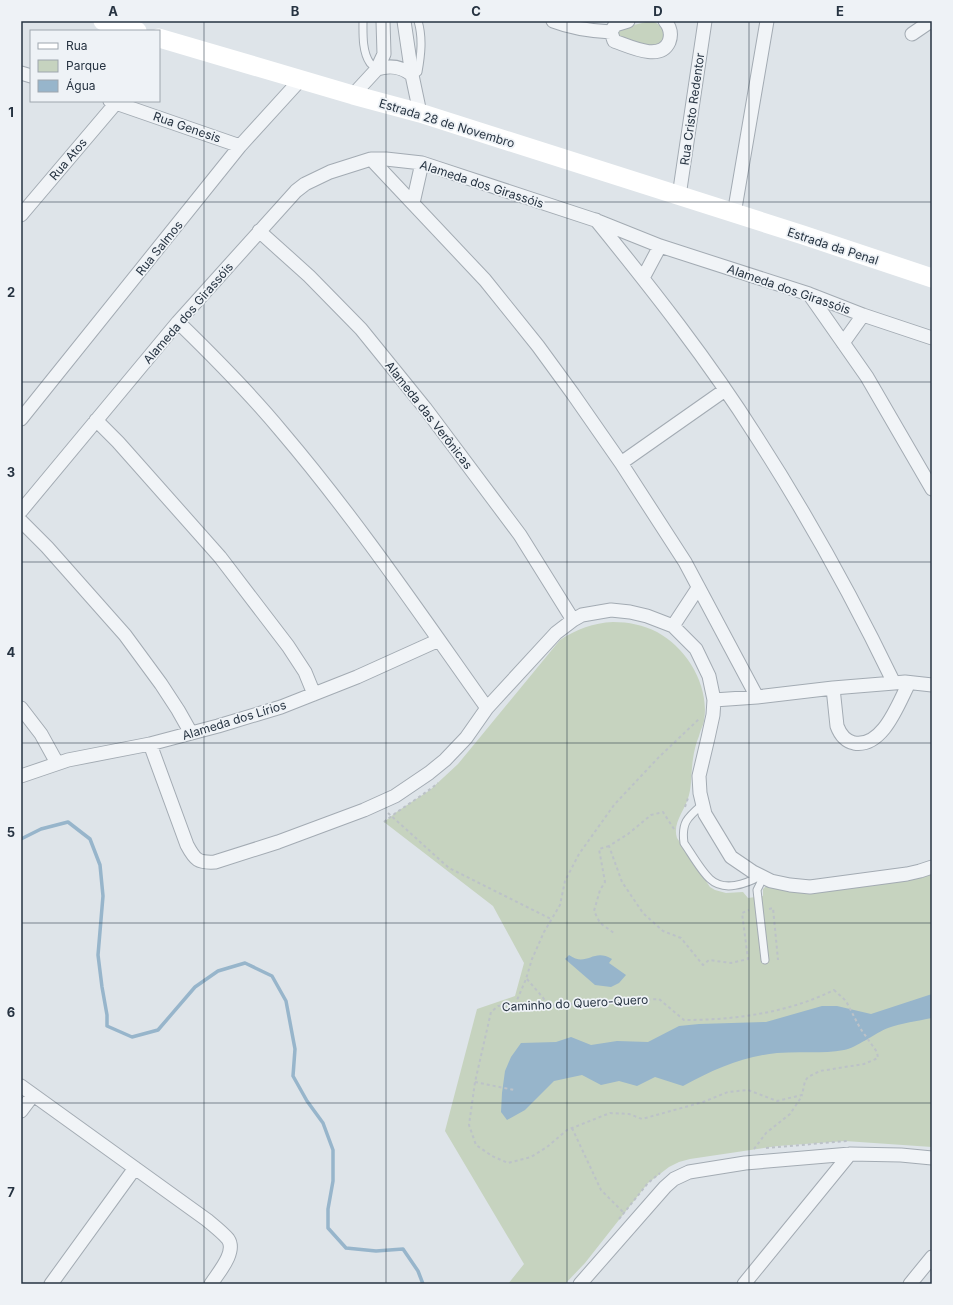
<svg xmlns="http://www.w3.org/2000/svg" width="953" height="1305" font-family="Inter,sans-serif">
	<rect width="100%" height="100%" fill="#dee4e9"/>
	<path fill="#c6d3bf" d="M650 21C668 23 668 47 650 47 642 47 628 40 620 38L618 32 622 28Z
		M613 622C629 622 643 625 657 632 687 648 710 686 704 721 703 726 700 731 699 736 696 743 694 751 693 759 691 771 692 784 689 795 685 811 672 823 677 838L710 887 715 890 726 893 743 892 748 898 763 896V889L766 886 932 872V1147L845 1141 778 1146 690 1159 679 1162 669 1167 648 1183 585 1263 565 1284H508L524 1264 445 1131 477 1009 515 996 524 963 493 906 384 822 398 811 430 790 458 764 560 640C577 629 593 623 613 622Z"/>
	<path fill="#97b5cb" d="M569 955C587 968 593 947 612 959L609 963 626 975 619 983 611 987 595 985 565 959Z
		M932 994V1018C917 1021 902 1023 888 1028 875 1033 856 1048 844 1050 822 1054 800 1051 777 1053 741 1057 715 1069 683 1086L655 1077 637 1086 619 1081 601 1085 582 1075 554 1081 525 1110 507 1120 501 1112 502 1093 505 1071 511 1057 521 1043 556 1042 571 1037 591 1045 617 1041 648 1042 679 1026 699 1024 766 1022 822 1006H837L871 1014Z"/>
	<g fill="none" stroke-linecap="round" stroke-linejoin="round">
		<path stroke="#97b5cb" stroke-width="3.5" d="M21 839 41 829 68 822 90 839 100 865 103 896 98 955 102 987 107 1015V1026L132 1037 158 1030 195 987 218 971 245 963 272 976 286 1001 295 1049 293 1076 307 1101 323 1123 333 1150V1181L328 1209V1228L346 1248 376 1251 403 1249 418 1271 423 1284"/>
		<defs>
			<path id="lane" d="M363 21C363 33 362 52 370 63 372 65 375 67 377 69
				M412 75 418 72C421 55 423 38 418 21
				M703 804C688 817 681 822 684 843 691 853 701 871 710 879 724 892 746 884 760 876
				M763 878 757 890 765 960"/>
			<path id="street" d="M404 21 412 75 420 113
				M553 21C571 28 591 31 611 32
				M628 21 615 25 611 32 614 41C629 46 660 62 669 42 672 34 670 27 665 21
				M912 34 931 21
				M377 69C390 65 401 66 412 75
				M21 73 31 76
				M353 95 377 69 384 54 383 21
				M110 101 240 146
				M371 159 485 280 538 346 573 394 621 463 685 562 757 697
				M679 196 705 21
				M413 203 422 163
				M734 214 767 21
				M21 215 116 103
				M596 220C652 289 708 360 756 436 807 515 853 598 894 683
				M259 231 309 276 361 329 425 408 520 535 573 620
				M643 278 660 246
				M809 294 867 377 932 489
				M178 322C214 357 250 393 282 432 356 519 421 615 487 708
				M843 343 863 315
				M21 419 240 146 301 79
				M96 420 118 442 220 557 288 646 305 672 314 694
				M621 463 725 390
				M21 511 178 322 296 191 305 184 330 172 371 159H386L422 163 595 220 660 246 809 294 863 315 932 338
				M21 521 47 547 125 635 161 684 178 710 191 733
				M673 626 698 588
				M833 688 837 726C840 734 845 741 854 743 883 748 898 704 909 683
				M714 700 757 697 833 688 894 683 905 682 932 685
				M21 708 41 734 57 763
				M150 744 187 845C195 860 198 863 215 862L278 842 364 810 395 796 429 773 445 760 466 738 487 708 556 633 573 620 582 615 611 610 630 612 647 616 673 626 696 649 709 676 714 700 713 715 708 738 699 776 700 793 705 814 731 857 753 872 771 881 790 885 810 887 907 874 920 871 932 867
				M21 776 68 760 150 744 218 726 281 707 357 677 439 640
				M21 1086 207 1220C214 1226 222 1232 228 1239 237 1252 218 1273 211 1284
				M21 1111 33 1095
				M51 1284 135 1168
				M580 1284 665 1187 674 1179 689 1172 745 1163 850 1154 901 1155 932 1158
				M744 1284 850 1154
				M910 1284 932 1257"/>
		</defs>
		<use href="#lane" stroke="#a3abb3" stroke-width="9"/>
		<use href="#street" stroke="#a3abb3" stroke-width="15"/>
		<path stroke="#bcc2c8" stroke-width="2" stroke-dasharray="3 3" stroke-linecap="butt" d="M685 807 688 798
			M388 813 449 868 551 919
			M384 822C401 808 421 797 438 783
			M674 829 663 812 651 815 628 834 609 846 622 882 643 913 663 931 681 938 703 965 709 960 731 963 748 959 742 913 749 910
			M609 846 599 849 605 882 600 890 594 911 600 923 614 933
			M769 909 773 908 778 960
			M527 979 550 1006
			M834 990 846 1001 860 1028 877 1052 878 1058 864 1064 820 1071 808 1077 805 1081 802 1095 777 1101 748 1090 728 1092 703 1102 642 1119 629 1114 610 1113 567 1130 547 1147 531 1157 508 1163 492 1156 476 1145 469 1125 475 1082 491 1012 498 1006 515 1005 531 1007 586 1003 659 999 684 1020C734 1020 788 1013 834 990Z
			M515 1005 526 979 532 959 544 932 560 905 565 881 579 854 614 805 627 791 659 757 699 719
			M475 1082 514 1090
			M572 1128 601 1190 624 1213
			M766 1148 847 1141
			M754 1149 766 1133 790 1114 802 1096
			M619 1219 648 1183 660 1173"/>
		<use href="#lane" stroke="#f1f4f7" stroke-width="7"/>
		<use href="#street" stroke="#f1f4f7" stroke-width="13"/>
		<path stroke="#fff" stroke-width="19" d="M103 21 137 31
			M159 38 353 95 420 113 803 235 932 278"/>
	</g>
	<path fill="none" stroke="#263341" stroke-width="1" stroke-opacity="0.55" d="M204 21V1284M386 21V1284M567 21V1284M749 21V1284M21 202H932M21 382H932M21 562H932M21 743H932M21 923H932M21 1103H932"/>
	<g text-anchor="middle" dominant-baseline="central" stroke-width="3.5" stroke-linejoin="round" paint-order="stroke">
		<g font-size="12" fill="#263341" stroke="#eef2f6">
			<text transform="translate(692 109) rotate(-82)">Rua Cristo Redentor</text>
			<text transform="translate(447 123) rotate(17)">Estrada 28 de Novembro</text>
			<text transform="translate(187 127) rotate(19)">Rua Genesis</text>
			<text transform="translate(68 159) rotate(-50)">Rua Atos</text>
			<text transform="translate(482 184) rotate(18)">Alameda dos Girassóis</text>
			<text transform="translate(833 246) rotate(18)">Estrada da Penal</text>
			<text transform="translate(159 248) rotate(-51)">Rua Salmos</text>
			<text transform="translate(789 289) rotate(19)">Alameda dos Girassóis</text>
			<text transform="translate(188 313) rotate(-49)">Alameda dos Girassóis</text>
			<text transform="translate(429 415) rotate(52)">Alameda das Verônicas</text>
			<text transform="translate(234 720) rotate(-17)">Alameda dos Lírios</text>
			<text transform="translate(575 1003) rotate(-3)">Caminho do Quero-Quero</text>
		</g>
	</g>
	<rect width="953" height="1305" fill="none" stroke="#eef2f6" stroke-width="44"/>
	<rect x="30" y="30" width="130" height="72" fill="#eef2f6" stroke="#9ea6ae"/>
	<rect x="38" y="43" width="20" height="6" fill="#ffffff" stroke="#9ea6ae"/>
	<text x="66" y="50" font-size="12" fill="#263341">Rua</text>
	<rect x="38" y="60" width="20" height="12" fill="#c6d3bf" stroke="#9ea6ae"/>
	<text x="66" y="70" font-size="12" fill="#263341">Parque</text>
	<rect x="38" y="80" width="20" height="12" fill="#97b5cb" stroke="#9ea6ae"/>
	<text x="66" y="90" font-size="12" fill="#263341">Água</text>
	<rect x="22" y="22" width="909" height="1261" fill="none" stroke="#263341" stroke-width="1.5"/>
	<g font-size="13" text-anchor="middle" font-weight="bold" fill="#263341">
		<text x="113" y="16">A</text>
		<text x="295" y="16">B</text>
		<text x="476" y="16">C</text>
		<text x="658" y="16">D</text>
		<text x="840" y="16">E</text>
		<text x="11" y="117">1</text>
		<text x="11" y="297">2</text>
		<text x="11" y="477">3</text>
		<text x="11" y="657">4</text>
		<text x="11" y="837">5</text>
		<text x="11" y="1017">6</text>
		<text x="11" y="1197">7</text>
	</g>
</svg>
